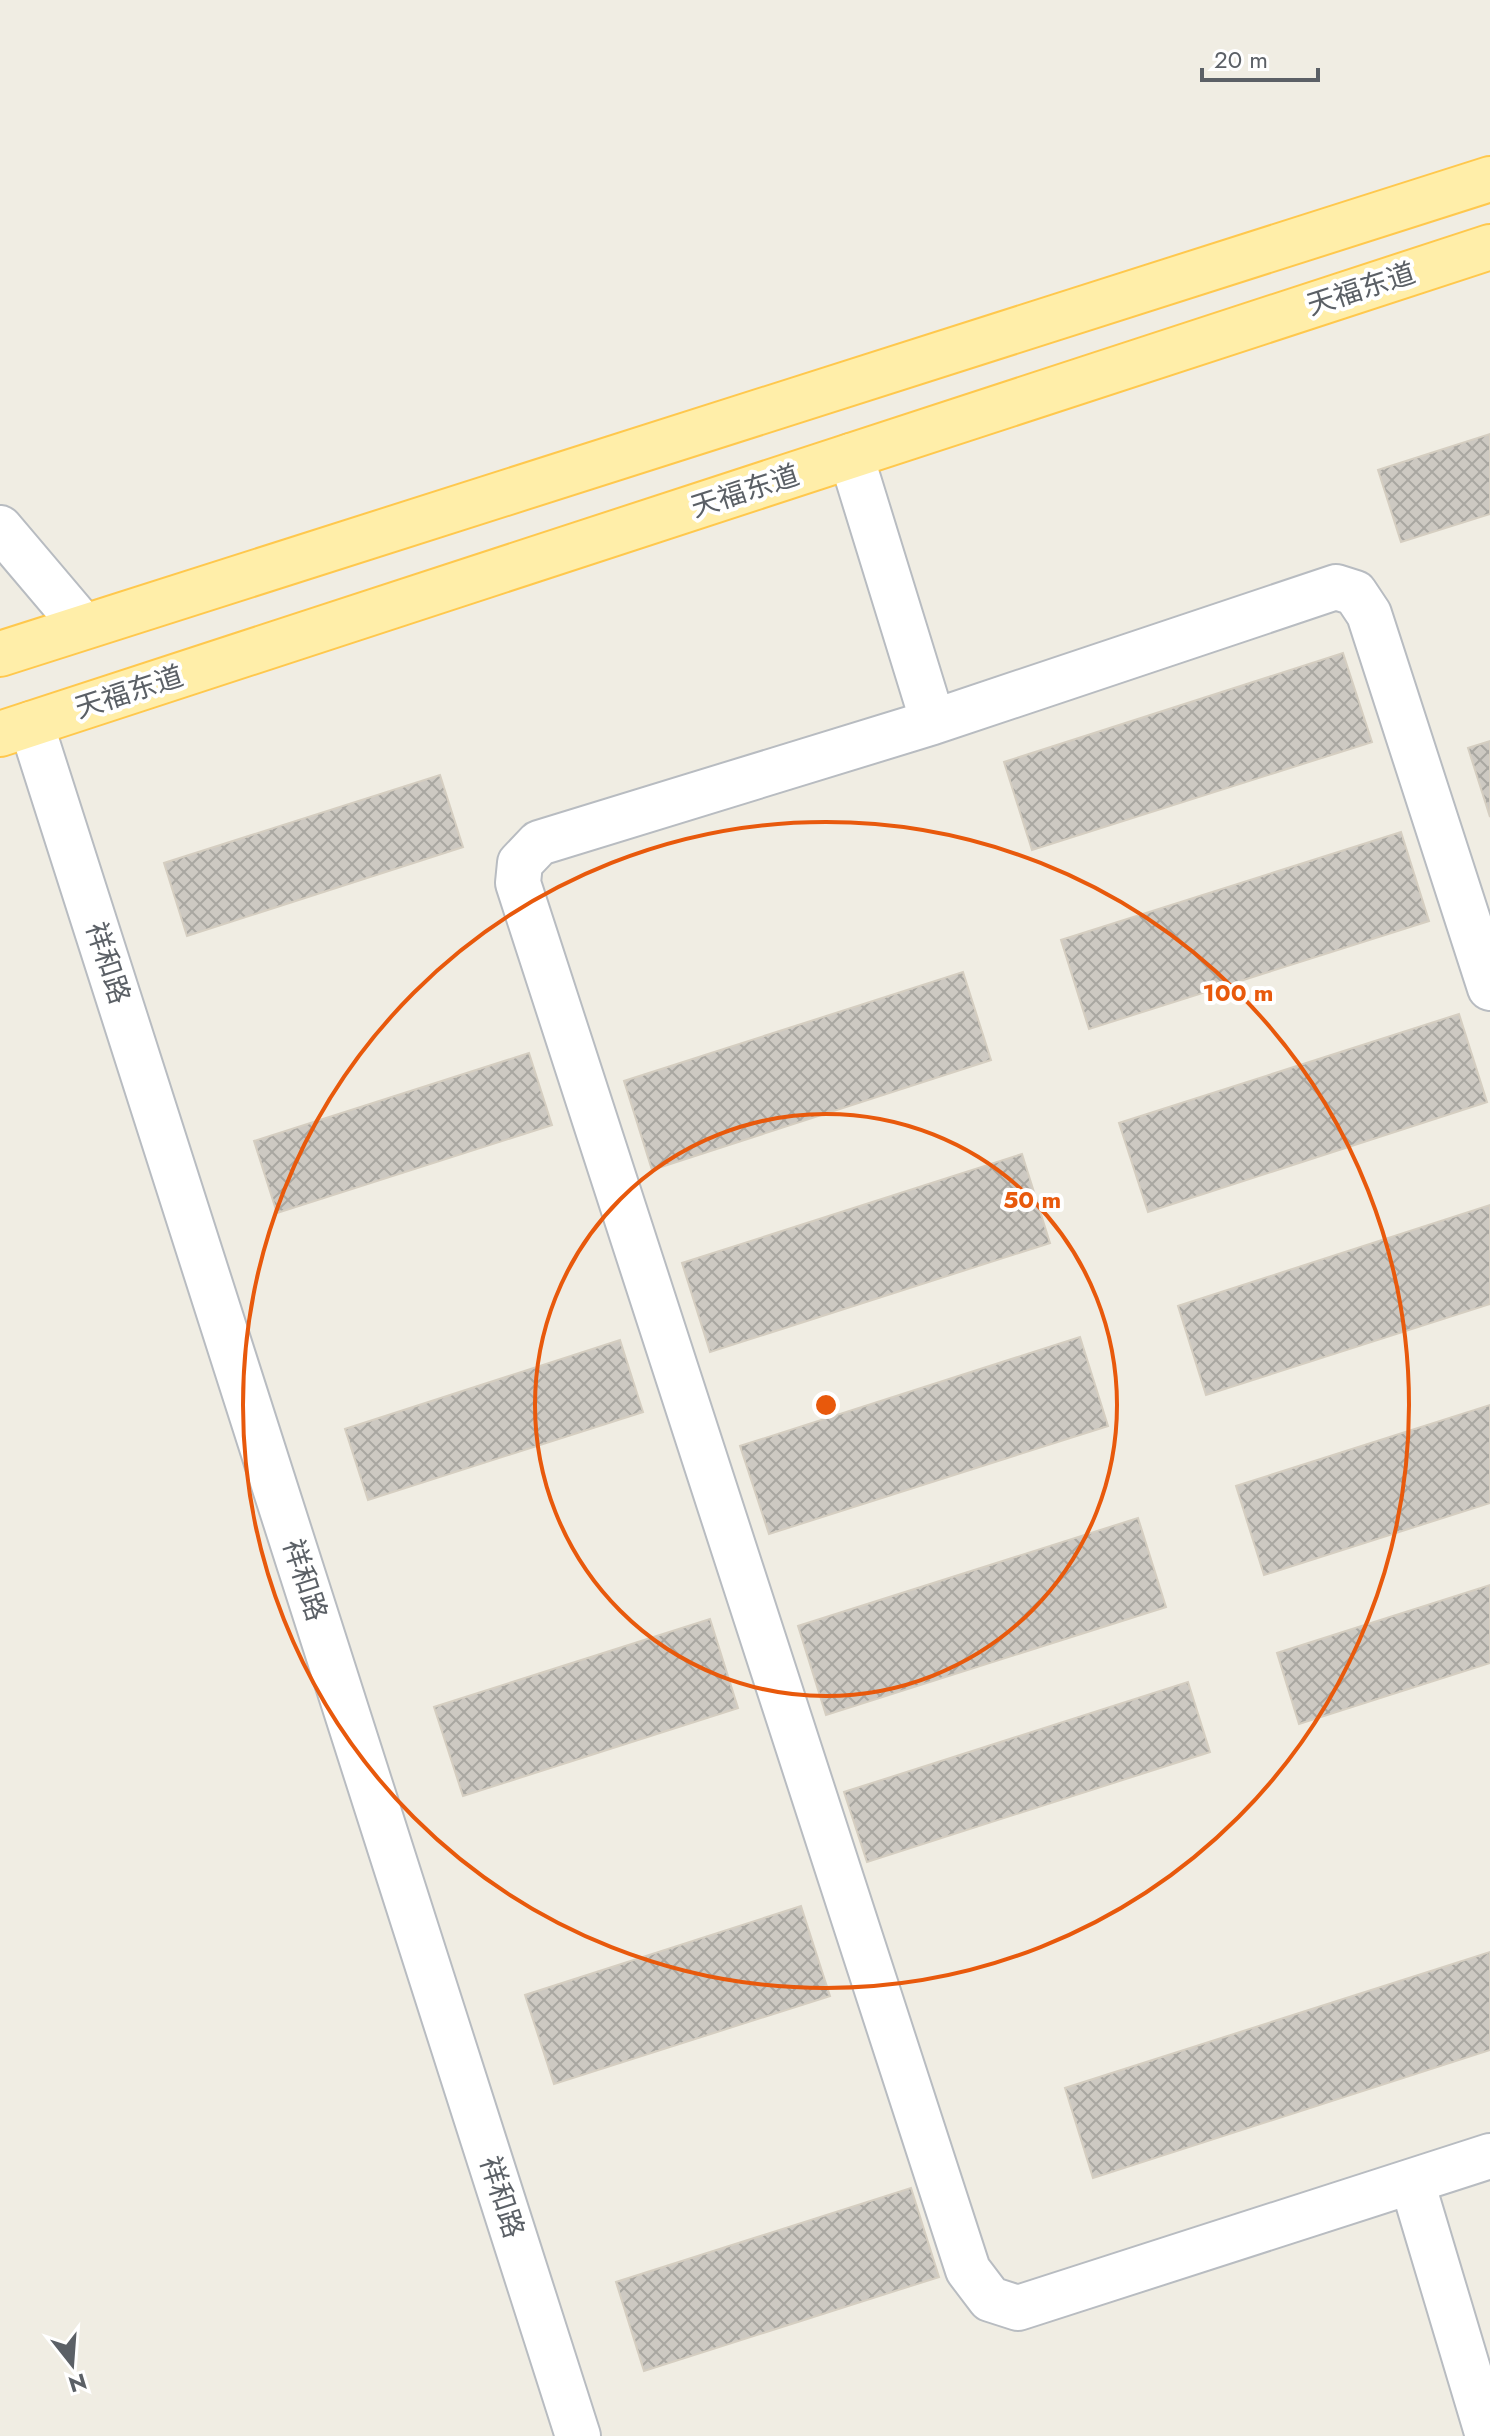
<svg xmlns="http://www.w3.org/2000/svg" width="1490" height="2436" font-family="Jost,'Noto Sans SC',sans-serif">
	<defs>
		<pattern id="building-cross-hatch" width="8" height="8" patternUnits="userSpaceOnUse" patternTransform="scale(2)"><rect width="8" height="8" fill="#cdc9c2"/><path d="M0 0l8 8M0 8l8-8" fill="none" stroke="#a9a7a1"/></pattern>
	</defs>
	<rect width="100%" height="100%" fill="#f0ede3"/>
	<path fill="url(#building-cross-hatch)" stroke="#d5cec1" stroke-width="2" d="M1490 434V514L1401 542 1378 470Z
		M1343 653 1372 742 1032 850 1004 762Z
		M1490 741V817L1468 748Z
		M440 775 463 847 187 936 164 863Z
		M1401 832 1429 921 1089 1029 1061 940Z
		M963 972 991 1060 652 1170 624 1081Z
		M1459 1014 1487 1102 1148 1212 1119 1123Z
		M529 1053 552 1125 277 1213 254 1141Z
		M1022 1154 1050 1243 710 1352 682 1263Z
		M1490 1205V1304L1206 1395 1178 1306Z
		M1080 1337 1108 1426 769 1534 740 1446Z
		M620 1340 643 1412 368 1500 345 1429Z
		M1490 1405V1503L1264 1575 1236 1486Z
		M1138 1518 1166 1607 826 1715 798 1626Z
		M1490 1585V1663L1299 1724 1277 1653Z
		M710 1619 738 1708 463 1796 434 1707Z
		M1188 1682 1210 1752 867 1862 844 1792Z
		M801 1906 830 1996 554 2084 525 1995Z
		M1490 1952V2050L1093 2178 1065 2088Z
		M911 2188 939 2277 644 2371 616 2282Z"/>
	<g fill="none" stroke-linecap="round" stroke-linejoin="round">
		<defs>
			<path id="minor" d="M851 456 933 722
				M0 528 83 626
				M1490 988 1369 614 1355 593 1336 587 933 722 539 843 520 863 518 883 968 2270 990 2299 1018 2308 1490 2156
				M1412 2182 1488 2436"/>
			<path id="tertiary" d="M31 724 578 2436"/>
			<path id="primary" d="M0 654 1490 179
				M0 734 1490 247"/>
		</defs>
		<use href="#minor" stroke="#b8bcc1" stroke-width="48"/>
		<use href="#tertiary" stroke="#b8bcc1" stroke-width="48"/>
		<use href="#primary" stroke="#ffc84d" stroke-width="48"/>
		<use href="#minor" stroke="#fff" stroke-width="44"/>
		<use href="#tertiary" stroke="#fff" stroke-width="44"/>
		<use href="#primary" stroke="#ffeea9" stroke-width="44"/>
	</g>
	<g fill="none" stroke="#e8590c" stroke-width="4">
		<circle cx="826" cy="1405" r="291"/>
		<circle cx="826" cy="1405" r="583"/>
	</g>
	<g text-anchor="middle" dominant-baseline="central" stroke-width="8" stroke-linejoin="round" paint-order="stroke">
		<g font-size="28" fill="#5b6066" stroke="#fff">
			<text transform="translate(1361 289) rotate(-18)">天福东道</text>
			<text transform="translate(745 491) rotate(-18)">天福东道</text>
			<text transform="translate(129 692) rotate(-18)">天福东道</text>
			<text transform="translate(108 963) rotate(72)">祥和路</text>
			<text transform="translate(305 1580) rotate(72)">祥和路</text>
			<text transform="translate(502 2197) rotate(72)">祥和路</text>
		</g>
	</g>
	<circle cx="826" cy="1405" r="12" fill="#e8590c" stroke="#fff" stroke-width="4"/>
	<g font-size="24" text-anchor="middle" font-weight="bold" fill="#e8590c" stroke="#fff" stroke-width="8" stroke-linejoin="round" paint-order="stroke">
		<text x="1238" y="1001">100 m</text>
		<text x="1032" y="1208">50 m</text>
	</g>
	<g transform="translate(72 2364) rotate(163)" stroke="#ffffff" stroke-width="6" paint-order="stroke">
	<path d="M0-6L14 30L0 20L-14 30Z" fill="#5b6066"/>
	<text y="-12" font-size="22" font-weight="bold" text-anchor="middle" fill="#5b6066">N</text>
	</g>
	<path d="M1202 68v12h116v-12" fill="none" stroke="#5b6066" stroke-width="4"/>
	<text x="1214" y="68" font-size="24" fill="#5b6066" stroke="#ffffff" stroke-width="6" paint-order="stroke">20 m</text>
</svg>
